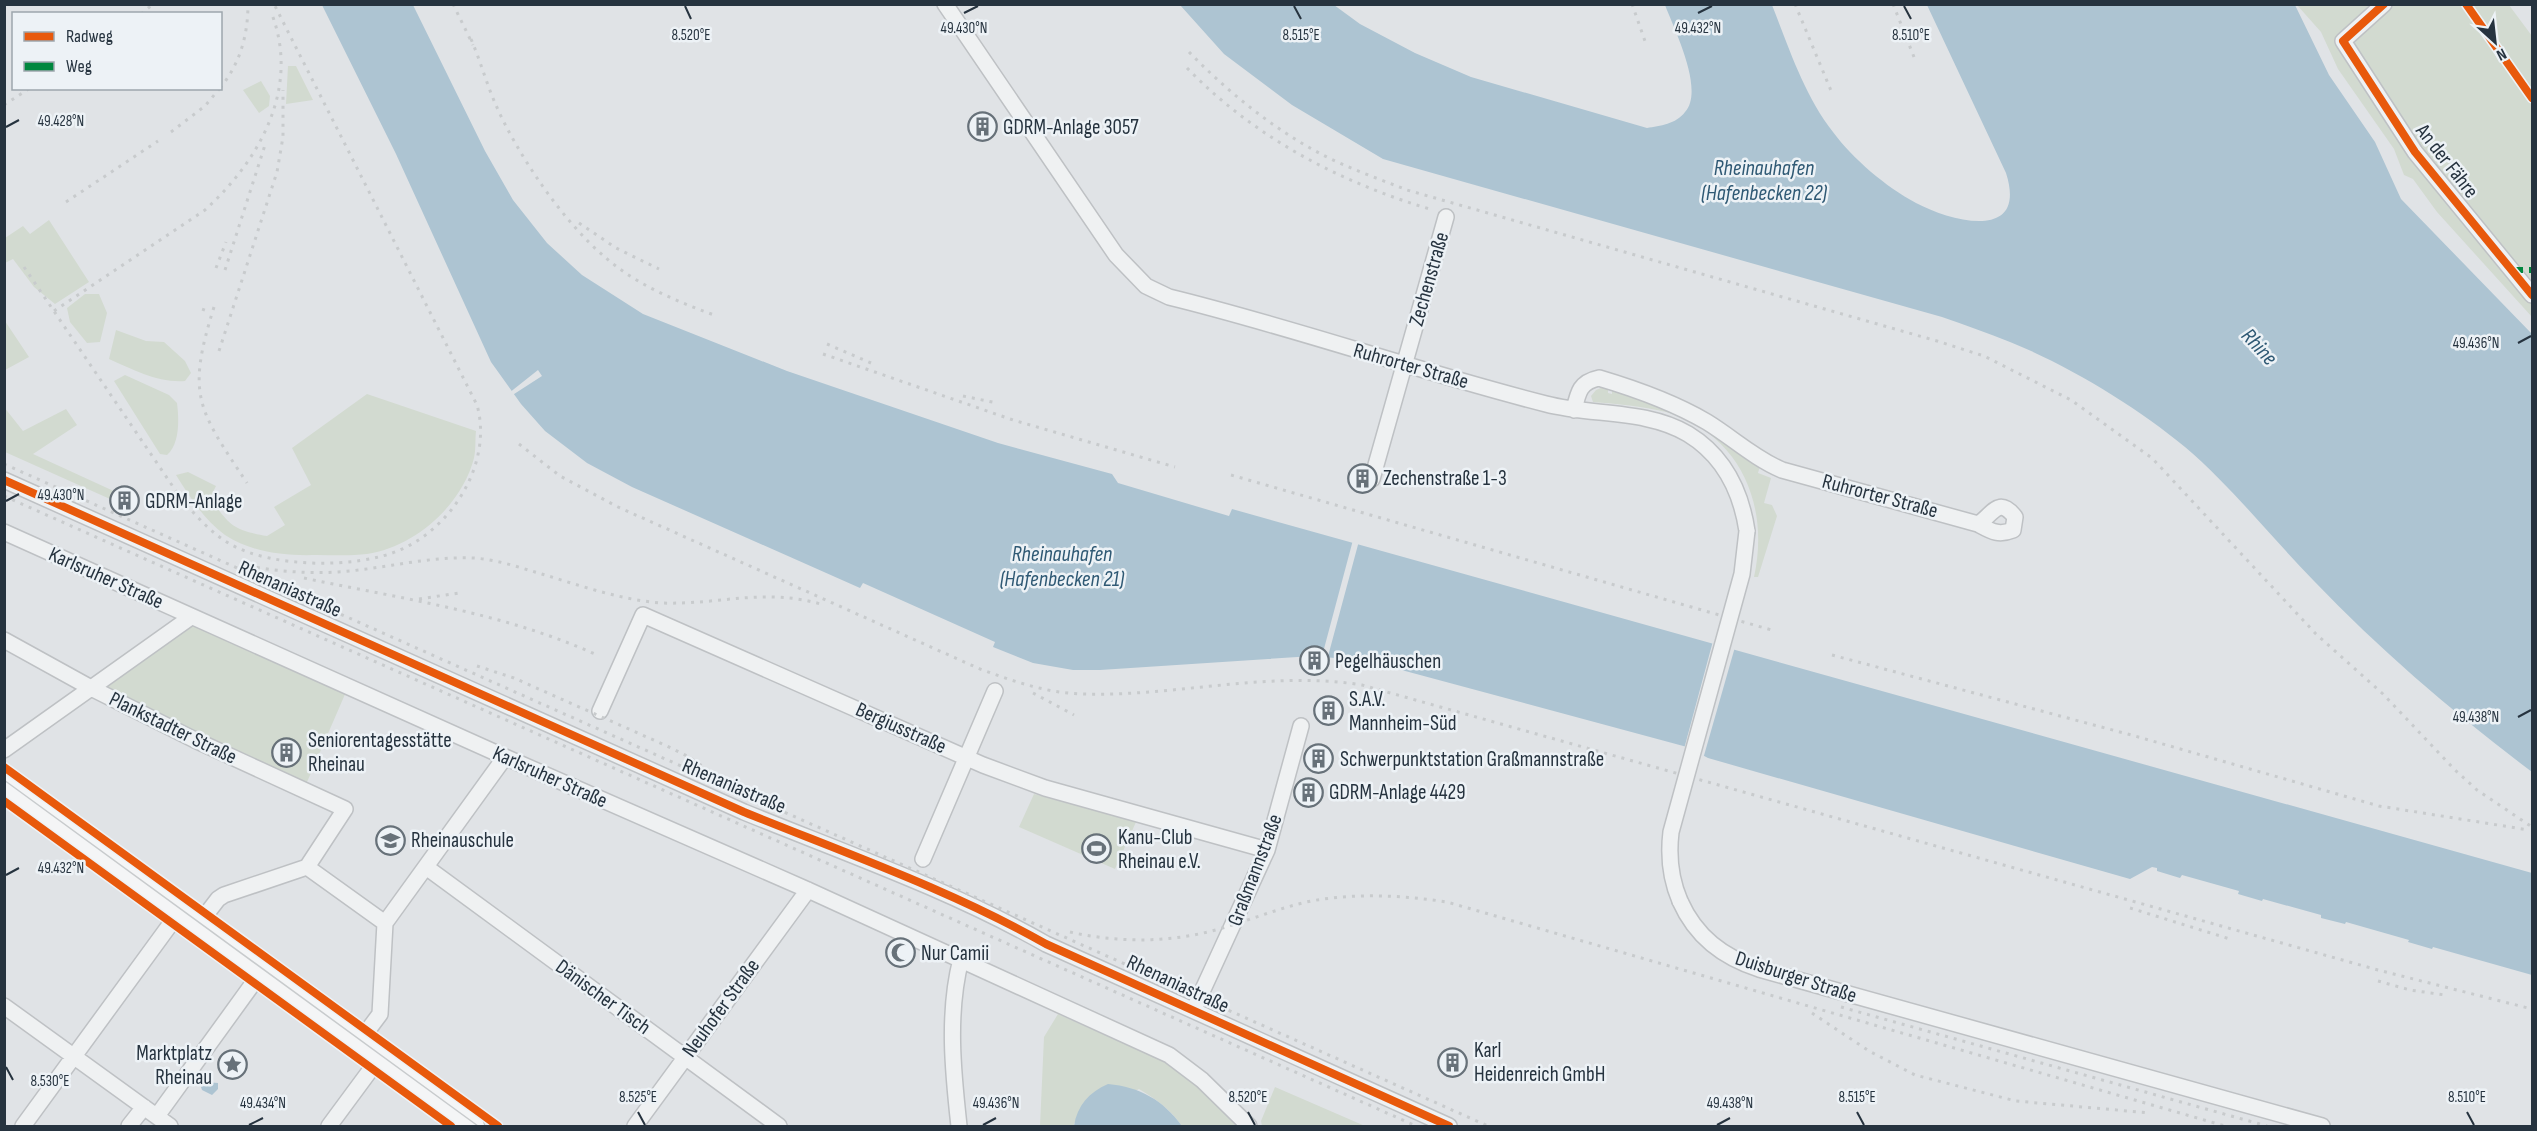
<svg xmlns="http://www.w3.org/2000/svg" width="2537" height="1131" font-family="'Sofia Sans Condensed',sans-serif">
	<rect width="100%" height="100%" fill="#e0e3e6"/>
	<path fill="#d2dad0" d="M2297 5H2509L2532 36V317L2437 212 2413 179 2404 175 2394 149 2338 69 2321 32Z
		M288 66H296L313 100 286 104Z
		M261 81 270 96 269 106 259 113 243 90Z
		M49 220 89 282 55 304 34 287 13 259 5 263V238L23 226 30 234Z
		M85 294H99L107 313 100 342 87 343 70 322 67 308Z
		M5 321 29 357 5 370H4Z
		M116 330 146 341 164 342 185 361 191 373 185 381C158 383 134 370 109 359Z
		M125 375 169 395 177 403C179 419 180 444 167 455L160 454 114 381Z
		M1603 387 1608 388V393L1612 394V390C1649 402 1683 413 1715 434 1730 445 1743 458 1760 466L1758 473 1771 478 1764 503 1772 505 1777 516 1758 577H1754C1770 505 1740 434 1666 412 1642 406 1617 404 1593 402L1591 396 1596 390Z
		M367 394 476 431C475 439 476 450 474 458 462 505 415 547 367 554 351 556 333 555 317 555 285 556 253 553 225 535 204 520 190 497 176 475L188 472 216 486 210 498C230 526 233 530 267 536L285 525 274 507 311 485 292 448Z
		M4 407 23 431 66 409 77 425 33 454 118 493 110 499 5 452Z
		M190 622 346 692 304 789 91 688Z
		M1034 794 1136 822 1115 869 1019 827Z
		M1058 1014 1167 1063 1198 1086 1239 1126H1182C1170 1109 1157 1100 1139 1089L1074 1123V1126H1040L1044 1037Z
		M1275 1087 1365 1126H1262L1261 1121Z"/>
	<path fill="#adc4d2" d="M322 5H413L485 151 513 200 547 243 582 275 643 314 787 371 998 443 1112 474 1118 483 1229 516 1232 509 2532 873V975L2433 947 2432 949 2408 942 2409 940 2346 922 2345 924 2321 918V915L2263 899 2262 901 2238 894 2239 891 2182 875 2180 878 2157 871V868L2152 867 2130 879 1708 758 1687 747 1368 661 1313 656 1100 670H1073L1033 663 993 647 995 642 863 583 860 588 632 487 587 463 545 431 521 404 491 362 396 154Z
		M1180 5H1334L1360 24 1415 53 1471 77 1647 128C1660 126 1676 124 1685 112 1705 90 1674 29 1665 5H1772C1789 48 1804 95 1833 132 1853 159 1886 187 1916 203 1952 222 2028 242 2006 173L1927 5H2295L2329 75 2375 142 2401 199 2532 334V772C2455 714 2381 651 2314 581 2271 537 2232 487 2185 447 2137 407 2068 365 2010 342 1988 333 1965 325 1942 317L1383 159 1292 105 1224 54Z
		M205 1082 218 1083V1089L212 1095 202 1090 201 1087Z
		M1108 1084C1140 1087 1163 1100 1182 1126H1074C1077 1106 1089 1092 1108 1084Z"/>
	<path fill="#e0e3e6" d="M538 370 542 376 511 396 509 393Z
		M1353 540 1359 541 1327 660H1321Z
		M1713 641 1735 647 1703 759 1684 749Z"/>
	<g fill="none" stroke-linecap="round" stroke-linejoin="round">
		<defs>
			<path id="minor" d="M945 4 1116 255 1146 286 1169 297C1296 328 1419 372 1546 404 1592 416 1646 409 1688 434 1724 456 1741 491 1747 531
				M2384 4 2343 41 2415 152 2532 295
				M1574 410C1578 392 1580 382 1599 378 1636 389 1673 402 1707 422 1733 438 1754 458 1782 470L1978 524C1991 531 1998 536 2013 530L2015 517C1998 495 1992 516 1978 524
				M1372 479 1446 217
				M4 480 744 812C845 853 951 890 1046 944L1449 1126
				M4 532 505 757 808 890 1169 1055 1202 1080 1249 1126
				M4 640 91 688 195 740 345 809 307 867 224 895 218 899 198 925
				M600 711 643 615 983 765 1045 788 1267 850
				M4 750 191 617
				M923 859 995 691
				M307 867 385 923
				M426 867 779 1126
				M1680 901C1696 937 1723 957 1759 969L2322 1126
				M4 1006 170 1126
				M1194 1009 1267 850 1301 726
				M359 1042 380 1014 385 923 505 757
				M157 1116 262 971
				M23 1126 180 911
				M129 1126 144 1107
				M329 1126 380 1057
				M635 1126 808 890
				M959 1126C953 1072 947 1013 961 959"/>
			<path id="major" d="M4 784 474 1126"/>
		</defs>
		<use href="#minor" stroke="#bec1c4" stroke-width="18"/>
		<use href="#major" stroke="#bcc0c3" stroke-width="22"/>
		<use href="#minor" stroke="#eff1f2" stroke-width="15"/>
		<use href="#major" stroke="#f4f5f6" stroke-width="20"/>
		<path stroke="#c8cbcd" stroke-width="1.5" d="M4 780 478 1126"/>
		<path stroke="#c8cbcd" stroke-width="3" stroke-dasharray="3 6" stroke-linecap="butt" d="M453 4 473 45
			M1632 4 1646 44
			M1795 4 1832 93
			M1893 4 1914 57
			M141 14 153 4
			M471 39C480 60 486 82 495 103 517 154 563 222 606 258 637 285 676 301 714 315
			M1189 52C1228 92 1272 128 1321 154 1348 168 1379 179 1407 190L1937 341 1984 356 2071 400 2152 458 2316 634 2383 694 2455 770 2477 790 2532 827
			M1187 68C1255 138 1341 183 1433 210
			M220 88C240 64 248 35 248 4
			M4 105 30 88
			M171 132 205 106 220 88
			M66 202 158 141
			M579 223 616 248 659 269
			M24 267 180 497C195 515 210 532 230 544 272 568 356 569 400 550 453 527 493 462 477 405L274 4
			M216 268 226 242
			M225 270 265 145
			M214 307C186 396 198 409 247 483
			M54 311 205 210C260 160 301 87 271 12
			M203 311 205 305
			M827 344 871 363
			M219 351 277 172 283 137V90
			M823 354 1013 420 1175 467
			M963 396 997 403
			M519 444 560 476 618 507 980 669C1013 681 1046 693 1082 694 1175 697 1269 670 1362 685L2378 970 2532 1009
			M4 464 1488 1126
			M1231 475 1775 631
			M4 496 1416 1126
			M248 566C277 571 307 574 338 572 383 569 428 556 473 558 494 559 515 566 535 572 576 584 619 600 662 603 720 605 765 587 824 605
			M304 578C403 599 505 613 597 655
			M419 599 459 593
			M1832 655 2135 736 2379 806 2529 830
			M477 666 514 678 667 746 689 757 711 772
			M1033 693 1074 715
			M2130 908 2230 939
			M1070 932C1119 943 1170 943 1219 929 1250 920 1279 908 1311 901 1356 893 1401 895 1447 902L2225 1126
			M2378 981 2410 990 2445 995
			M1841 1007 2267 1126
			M1812 1013 1869 1051 1915 1075 2016 1101 2150 1113"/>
		<defs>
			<path id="minor-bridge" d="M1680 901C1670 878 1668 857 1671 832L1742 574 1747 531"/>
		</defs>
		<use href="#minor-bridge" stroke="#bec1c4" stroke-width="18" stroke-linecap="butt"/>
		<use href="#minor-bridge" stroke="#eff1f2" stroke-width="15"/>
		<path stroke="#00873e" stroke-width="6" stroke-dasharray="12 6" stroke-linecap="butt" d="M2511 270H2532"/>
		<defs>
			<path id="cycleway" d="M2384 4 2343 41 2415 152 2532 295
				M2466 4 2532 98
				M4 480 744 812C845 853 951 890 1046 944L1449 1126
				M4 767 498 1126
				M4 801 451 1126"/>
		</defs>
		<use href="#cycleway" stroke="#edf2f6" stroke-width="11"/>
		<use href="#cycleway" stroke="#e8590c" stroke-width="8"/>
	</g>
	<path fill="none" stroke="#26333f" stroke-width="2" d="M685 6 691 19M1294 6 1301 19M1904 6 1911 19M964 13 978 6M1698 13 1712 6M6 127 19 120M2518 343 2531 336M6 501 19 494M2518 717 2531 710M6 875 19 868M6 1067 13 1080M638 1112 645 1125M1248 1112 1255 1125M1857 1112 1864 1125M2467 1112 2474 1125M249 1125 263 1118M983 1125 996 1118M1717 1125 1730 1118"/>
	<defs>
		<symbol id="building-ring" viewBox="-11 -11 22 22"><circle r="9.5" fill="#edf2f6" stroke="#677179" stroke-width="1.5"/><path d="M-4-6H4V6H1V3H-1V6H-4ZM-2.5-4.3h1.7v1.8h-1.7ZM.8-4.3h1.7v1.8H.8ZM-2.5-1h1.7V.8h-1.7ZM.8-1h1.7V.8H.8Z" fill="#677179"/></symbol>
		<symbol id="school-ring" viewBox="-11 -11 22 22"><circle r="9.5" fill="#edf2f6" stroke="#677179" stroke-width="1.5"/><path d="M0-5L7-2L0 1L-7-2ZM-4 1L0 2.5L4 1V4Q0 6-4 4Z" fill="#677179"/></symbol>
		<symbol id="stadium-ring" viewBox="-11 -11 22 22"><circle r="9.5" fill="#edf2f6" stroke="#677179" stroke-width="1.5"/><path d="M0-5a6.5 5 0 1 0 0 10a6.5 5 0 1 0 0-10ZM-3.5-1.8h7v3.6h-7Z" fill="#677179"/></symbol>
		<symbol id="mosque-ring" viewBox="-11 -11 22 22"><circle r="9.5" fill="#edf2f6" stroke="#677179" stroke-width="1.5"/><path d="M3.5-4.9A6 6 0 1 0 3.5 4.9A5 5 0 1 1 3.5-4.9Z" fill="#677179"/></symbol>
		<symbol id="sight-ring" viewBox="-11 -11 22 22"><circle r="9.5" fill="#edf2f6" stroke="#677179" stroke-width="1.5"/><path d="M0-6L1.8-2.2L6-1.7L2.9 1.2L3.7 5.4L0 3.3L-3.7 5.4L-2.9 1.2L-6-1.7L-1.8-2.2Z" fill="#677179"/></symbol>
	</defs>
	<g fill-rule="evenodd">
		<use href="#building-ring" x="966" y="110" width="33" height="33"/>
		<use href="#building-ring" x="1346" y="462" width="33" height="33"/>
		<use href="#building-ring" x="108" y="484" width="33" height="33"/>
		<use href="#building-ring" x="1298" y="644" width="33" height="33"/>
		<use href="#building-ring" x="1312" y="694" width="33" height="33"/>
		<use href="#building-ring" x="270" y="736" width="33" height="33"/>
		<use href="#building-ring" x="1302" y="742" width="33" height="33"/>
		<use href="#building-ring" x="1292" y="776" width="33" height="33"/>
		<use href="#school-ring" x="374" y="824" width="33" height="33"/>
		<use href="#stadium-ring" x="1080" y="832" width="33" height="33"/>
		<use href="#mosque-ring" x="884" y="936" width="33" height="33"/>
		<use href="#building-ring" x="1436" y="1046" width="33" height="33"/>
		<use href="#sight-ring" x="216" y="1048" width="33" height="33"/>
	</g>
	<g text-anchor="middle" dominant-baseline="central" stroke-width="5" stroke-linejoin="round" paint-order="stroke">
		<g font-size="21" fill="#26333f" stroke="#edf2f6" text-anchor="start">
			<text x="1003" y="127">GDRM-Anlage 3057</text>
			<text x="1383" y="478">Zechenstraße 1-3</text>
			<text x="145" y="501">GDRM-Anlage</text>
			<text x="1335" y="661">Pegelhäuschen</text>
			<text x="1349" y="699">S.A.V.<tspan x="1349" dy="24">Mannheim-Süd</tspan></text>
			<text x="308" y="740">Seniorentagesstätte<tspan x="308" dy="24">Rheinau</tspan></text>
			<text x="1340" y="759">Schwerpunktstation Graßmannstraße</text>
			<text x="1329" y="792">GDRM-Anlage 4429</text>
			<text x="1118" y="837">Kanu-Club<tspan x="1118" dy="24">Rheinau e.V.</tspan></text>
			<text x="411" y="840">Rheinauschule</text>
			<text x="921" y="953">Nur Camii</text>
			<text x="1474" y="1050">Karl<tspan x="1474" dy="24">Heidenreich GmbH</tspan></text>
			<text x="212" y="1053" text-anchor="end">Marktplatz<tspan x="212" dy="24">Rheinau</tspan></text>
		</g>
		<g font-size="21" fill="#26333f" stroke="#edf2f6">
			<text transform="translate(2447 161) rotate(52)">An der Fähre</text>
			<text transform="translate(1429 279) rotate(-74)">Zechenstraße</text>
			<text transform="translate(1411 366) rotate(16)">Ruhrorter Straße</text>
			<text transform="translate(1880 496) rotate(15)">Ruhrorter Straße</text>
			<text transform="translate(106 578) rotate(24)">Karlsruher Straße</text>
			<text transform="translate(290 589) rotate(24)">Rhenaniastraße</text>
			<text transform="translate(173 728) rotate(26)">Plankstadter Straße</text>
			<text transform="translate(901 728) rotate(24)">Bergiusstraße</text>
			<text transform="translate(550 777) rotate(24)">Karlsruher Straße</text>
			<text transform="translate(734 786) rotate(23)">Rhenaniastraße</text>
			<text transform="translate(1255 870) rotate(-69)">Graßmannstraße</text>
			<text transform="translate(1796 977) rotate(18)">Duisburger Straße</text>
			<text transform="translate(1178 984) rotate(25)">Rhenaniastraße</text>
			<text transform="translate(603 997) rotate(36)">Dänischer Tisch</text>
			<text transform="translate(721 1008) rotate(-54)">Neuhofer Straße</text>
		</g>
		<g font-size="22" font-style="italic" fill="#2f5974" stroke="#edf2f6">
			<text x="1764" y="168">Rheinauhafen<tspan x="1764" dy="25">(Hafenbecken 22)</tspan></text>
			<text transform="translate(2259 347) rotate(47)">Rhine</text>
			<text x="1062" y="554">Rheinauhafen<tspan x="1062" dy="25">(Hafenbecken 21)</tspan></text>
		</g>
	</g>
	<g font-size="15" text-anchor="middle" fill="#26333f" stroke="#edf2f6" stroke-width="5" stroke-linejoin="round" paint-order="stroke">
		<text x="964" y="33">49.430°N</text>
		<text x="1698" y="33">49.432°N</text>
		<text x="691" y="40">8.520°E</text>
		<text x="1301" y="40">8.515°E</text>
		<text x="1911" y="40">8.510°E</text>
		<text x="61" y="126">49.428°N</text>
		<text x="2476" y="348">49.436°N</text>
		<text x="61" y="500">49.430°N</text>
		<text x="2476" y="722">49.438°N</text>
		<text x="61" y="873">49.432°N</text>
		<text x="50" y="1086">8.530°E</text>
		<text x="638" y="1102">8.525°E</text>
		<text x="1248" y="1102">8.520°E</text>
		<text x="1857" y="1102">8.515°E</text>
		<text x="2467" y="1102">8.510°E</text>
		<text x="263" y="1108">49.434°N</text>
		<text x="996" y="1108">49.436°N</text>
		<text x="1730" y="1108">49.438°N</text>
	</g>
	<rect width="2537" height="1131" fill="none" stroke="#26333f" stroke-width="12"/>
	<rect x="12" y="12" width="210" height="78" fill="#edf2f6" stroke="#9da6ad" stroke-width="1.5"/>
	<rect x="24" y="32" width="30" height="9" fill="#e8590c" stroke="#9da6ad" stroke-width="1.5"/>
	<text x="66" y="42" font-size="18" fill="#26333f">Radweg</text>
	<rect x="24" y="62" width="30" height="9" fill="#00873e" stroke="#9da6ad" stroke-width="1.5"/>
	<text x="66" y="72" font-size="18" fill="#26333f">Weg</text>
	<g transform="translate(2495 42) rotate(153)" stroke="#edf2f6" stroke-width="4.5" paint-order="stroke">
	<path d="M0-4.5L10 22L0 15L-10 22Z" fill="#26333f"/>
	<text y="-9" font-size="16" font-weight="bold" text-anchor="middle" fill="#26333f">N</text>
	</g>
</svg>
